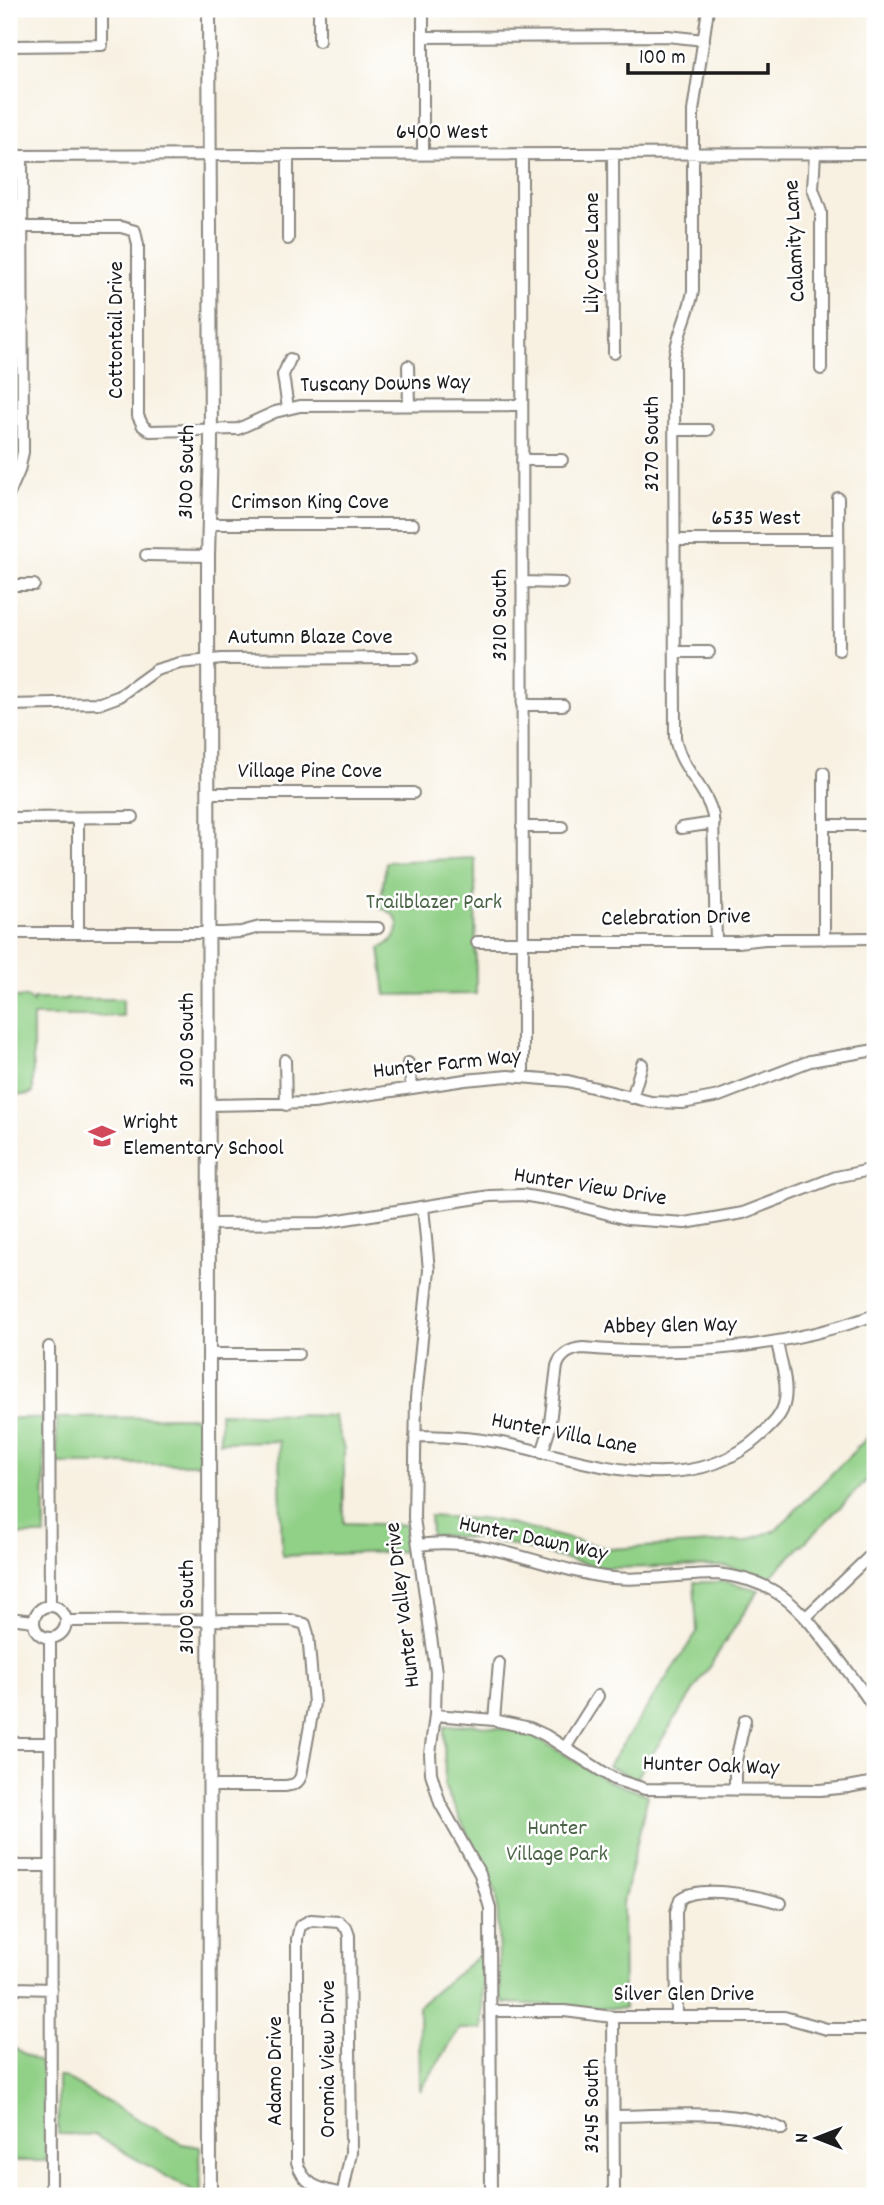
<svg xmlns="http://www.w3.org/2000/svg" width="884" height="2205" font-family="Dekko,sans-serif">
	<rect width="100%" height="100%" fill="#fff"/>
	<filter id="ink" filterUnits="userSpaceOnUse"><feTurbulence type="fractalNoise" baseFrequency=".0143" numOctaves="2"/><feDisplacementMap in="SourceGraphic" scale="14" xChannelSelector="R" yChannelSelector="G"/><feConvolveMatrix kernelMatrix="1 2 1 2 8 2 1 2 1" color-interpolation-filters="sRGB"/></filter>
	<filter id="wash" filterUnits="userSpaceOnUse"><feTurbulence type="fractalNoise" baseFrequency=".00686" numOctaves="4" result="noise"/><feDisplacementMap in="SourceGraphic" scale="28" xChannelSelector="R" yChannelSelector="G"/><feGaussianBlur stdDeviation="1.57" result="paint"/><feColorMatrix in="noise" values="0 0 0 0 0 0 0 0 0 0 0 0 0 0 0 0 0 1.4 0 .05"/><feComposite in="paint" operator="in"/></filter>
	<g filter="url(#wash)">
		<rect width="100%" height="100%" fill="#f8f1e2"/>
		<path fill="#91d087" stroke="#567652" stroke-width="2" d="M475 858 476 994 386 995 380 948C402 940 406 914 380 908L386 862Z
			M9 994 17 998 27 997 33 1003V999H123V1016H33V1093H29V1095H9Z
			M220 1413 333 1416 344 1449V1523L409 1525 412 1551 282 1556 279 1441 220 1442Z
			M199 1417V1464H57V1418Z
			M9 1418H44L45 1535H15L9 1531Z
			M875 1430V1472L770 1577 722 1566 601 1568 488 1539 431 1535 430 1516 494 1520 609 1549 745 1541 776 1530Z
			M694 1582H728L759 1590 636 1779 608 1766 697 1632Z
			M473 1724 529 1733 606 1780 648 1795 623 1903 624 2009 505 2003 500 1996 497 1894 445 1788 444 1727Z
			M482 1953 483 2029H460L420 2091 419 2005Z
			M9 2045 46 2066V2161H9Z
			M58 2077H63L182 2144 200 2147 201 2196 94 2135 58 2134Z"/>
	</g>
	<g filter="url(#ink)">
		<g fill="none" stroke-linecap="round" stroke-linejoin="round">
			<defs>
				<path id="minor" d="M319 9V41
					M423 9V154
					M708 9 693 111V291C689 315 676 336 674 360L675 737C679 768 706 786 713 816L716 942
					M874 9 875 22
					M423 37 667 36 704 40
					M9 46 102 45V9
					M815 153 813 189 821 212V369
					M522 154 523 1076
					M613 154 614 353
					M288 155V239
					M9 156 875 153
					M22 227H121L135 231 138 245V416L143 426 150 431 238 429 275 412 300 406 522 405
					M408 366 409 405
					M288 408 283 375 290 359
					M674 430H708
					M522 460H562
					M9 494 19 471 23 452 22 156
					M838 498 839 650
					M208 524H413
					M674 540H838
					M146 555 208 556
					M522 582 562 583
					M9 585H34
					M675 652H709
					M9 705 101 703 120 696 156 670 180 663 222 659 413 658
					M522 705H563
					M824 773V939
					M208 793H413
					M9 818 133 817
					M78 818V933
					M824 825H875
					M522 827H562
					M681 828 714 823
					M9 933H222L241 932 260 927 378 928
					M477 942H738L765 939 875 938
					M285 1060 286 1105
					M408 1063 412 1088
					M632 1098 642 1064
					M209 1105 313 1103 465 1080 508 1076 568 1081 651 1102 683 1103 719 1096 810 1061 875 1050
					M423 1207 429 1270 416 1398 414 1518 436 1672 435 1715 430 1754 431 1773 440 1803 480 1874 490 1908 491 2196
					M209 1224 321 1223 490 1196 522 1195 564 1202 627 1219 685 1223 743 1213 836 1177 875 1169
					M49 1347 50 1606
					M209 1354H298
					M415 1436C449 1436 483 1438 516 1446 596 1464 692 1500 761 1435 772 1425 783 1415 785 1400 788 1381 780 1360 777 1342
					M542 1453 549 1431 557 1366C561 1354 571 1349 583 1348 682 1357 781 1349 875 1315
					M418 1545C483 1536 535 1565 598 1576 635 1583 678 1574 717 1574 780 1580 801 1610 837 1657 850 1674 864 1691 875 1710
					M34 1622a16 16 0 1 1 32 0a16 16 0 1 1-32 0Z
					M806 1617 875 1551
					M9 1618 34 1621
					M66 1621 291 1620 305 1624 308 1634 314 1703 301 1776C298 1784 293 1785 285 1786H210
					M50 1638 51 2196
					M435 1715 494 1720 530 1728 545 1735 614 1779 645 1789 820 1790 848 1787 875 1782
					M494 1720 499 1663
					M9 1741 18 1743H50
					M565 1748 598 1696
					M735 1790V1765L745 1720
					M9 1863 19 1866H50
					M9 1986 17 1988 51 1989
					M491 2011H564L613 2017H784L827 2029H875
					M613 2017 614 2196
					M677 2017 676 1912 680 1899C700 1884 758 1896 781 1903
					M614 2116C669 2116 731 2107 782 2129
					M342 2196 351 2153 349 1936 347 1929 339 1922 311 1920 300 1926 297 1939V2162C303 2186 321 2189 342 2194"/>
				<path id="major" d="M209 9 211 445 208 556 210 2196"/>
			</defs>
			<use href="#minor" stroke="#8a867f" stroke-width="14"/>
			<use href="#major" stroke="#8a867f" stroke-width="16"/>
			<use href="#minor" stroke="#fff" stroke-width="10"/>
			<use href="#major" stroke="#fff" stroke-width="12"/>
		</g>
	</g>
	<defs>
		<symbol id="school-bare" viewBox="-9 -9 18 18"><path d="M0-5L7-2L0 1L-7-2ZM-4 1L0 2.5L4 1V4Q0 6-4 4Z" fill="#d1495b" stroke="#fff" stroke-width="2.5" paint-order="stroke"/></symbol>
	</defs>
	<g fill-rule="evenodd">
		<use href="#school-bare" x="83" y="1117" width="38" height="38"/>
	</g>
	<g text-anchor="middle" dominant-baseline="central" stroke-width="5" stroke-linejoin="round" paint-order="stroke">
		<g font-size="23" fill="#1c1c1c" stroke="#fff">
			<text x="442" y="133">6400 West</text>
			<text transform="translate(796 241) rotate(-93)">Calamity Lane</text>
			<text transform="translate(593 253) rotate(-90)">Lily Cove Lane</text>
			<text transform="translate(117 330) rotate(-90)">Cottontail Drive</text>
			<text transform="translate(385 385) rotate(-1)">Tuscany Downs Way</text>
			<text transform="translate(653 444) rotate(-90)">3270 South</text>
			<text transform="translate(188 472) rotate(-89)">3100 South</text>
			<text x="310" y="503">Crimson King Cove</text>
			<text x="756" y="519">6535 West</text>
			<text transform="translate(501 615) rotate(-90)">3210 South</text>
			<text x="310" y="638">Autumn Blaze Cove</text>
			<text x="310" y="772">Village Pine Cove</text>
			<text transform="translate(676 919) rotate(-1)">Celebration Drive</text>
			<text transform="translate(188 1040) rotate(-90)">3100 South</text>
			<text transform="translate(447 1065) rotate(-6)">Hunter Farm Way</text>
			<text transform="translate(590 1188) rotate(9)">Hunter View Drive</text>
			<text transform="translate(670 1327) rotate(-1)">Abbey Glen Way</text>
			<text transform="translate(564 1435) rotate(11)">Hunter Villa Lane</text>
			<text transform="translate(533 1540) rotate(12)">Hunter Dawn Way</text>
			<text transform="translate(404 1605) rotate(-97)">Hunter Valley Drive</text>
			<text transform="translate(188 1607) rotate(-90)">3100 South</text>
			<text transform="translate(711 1767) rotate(2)">Hunter Oak Way</text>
			<text x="684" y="1995">Silver Glen Drive</text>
			<text transform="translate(329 2059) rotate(-90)">Oromia View Drive</text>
			<text transform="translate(276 2071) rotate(-90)">Adamo Drive</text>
			<text transform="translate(593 2106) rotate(-90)">3245 South</text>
		</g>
		<g font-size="23" fill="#4b6447" stroke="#fff">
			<text x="434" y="903">Trailblazer Park</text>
			<text x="557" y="1829">Hunter<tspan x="557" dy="26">Village Park</tspan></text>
		</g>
		<g font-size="23" fill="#1c1c1c" stroke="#fff" text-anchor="start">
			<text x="123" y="1123">Wright<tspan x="123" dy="26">Elementary School</tspan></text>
		</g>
	</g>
	<rect width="884" height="2205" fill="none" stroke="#fff" stroke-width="35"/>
	<g transform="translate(817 2138) rotate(270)" stroke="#ffffff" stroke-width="5" paint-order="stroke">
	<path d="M0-5L12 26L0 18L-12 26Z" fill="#1c1c1c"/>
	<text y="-10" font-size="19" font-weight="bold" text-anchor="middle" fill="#1c1c1c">N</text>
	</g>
	<path d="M628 63v10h140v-10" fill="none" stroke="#1c1c1c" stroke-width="3.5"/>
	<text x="639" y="63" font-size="21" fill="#1c1c1c" stroke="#ffffff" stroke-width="5" paint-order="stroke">100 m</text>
</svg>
